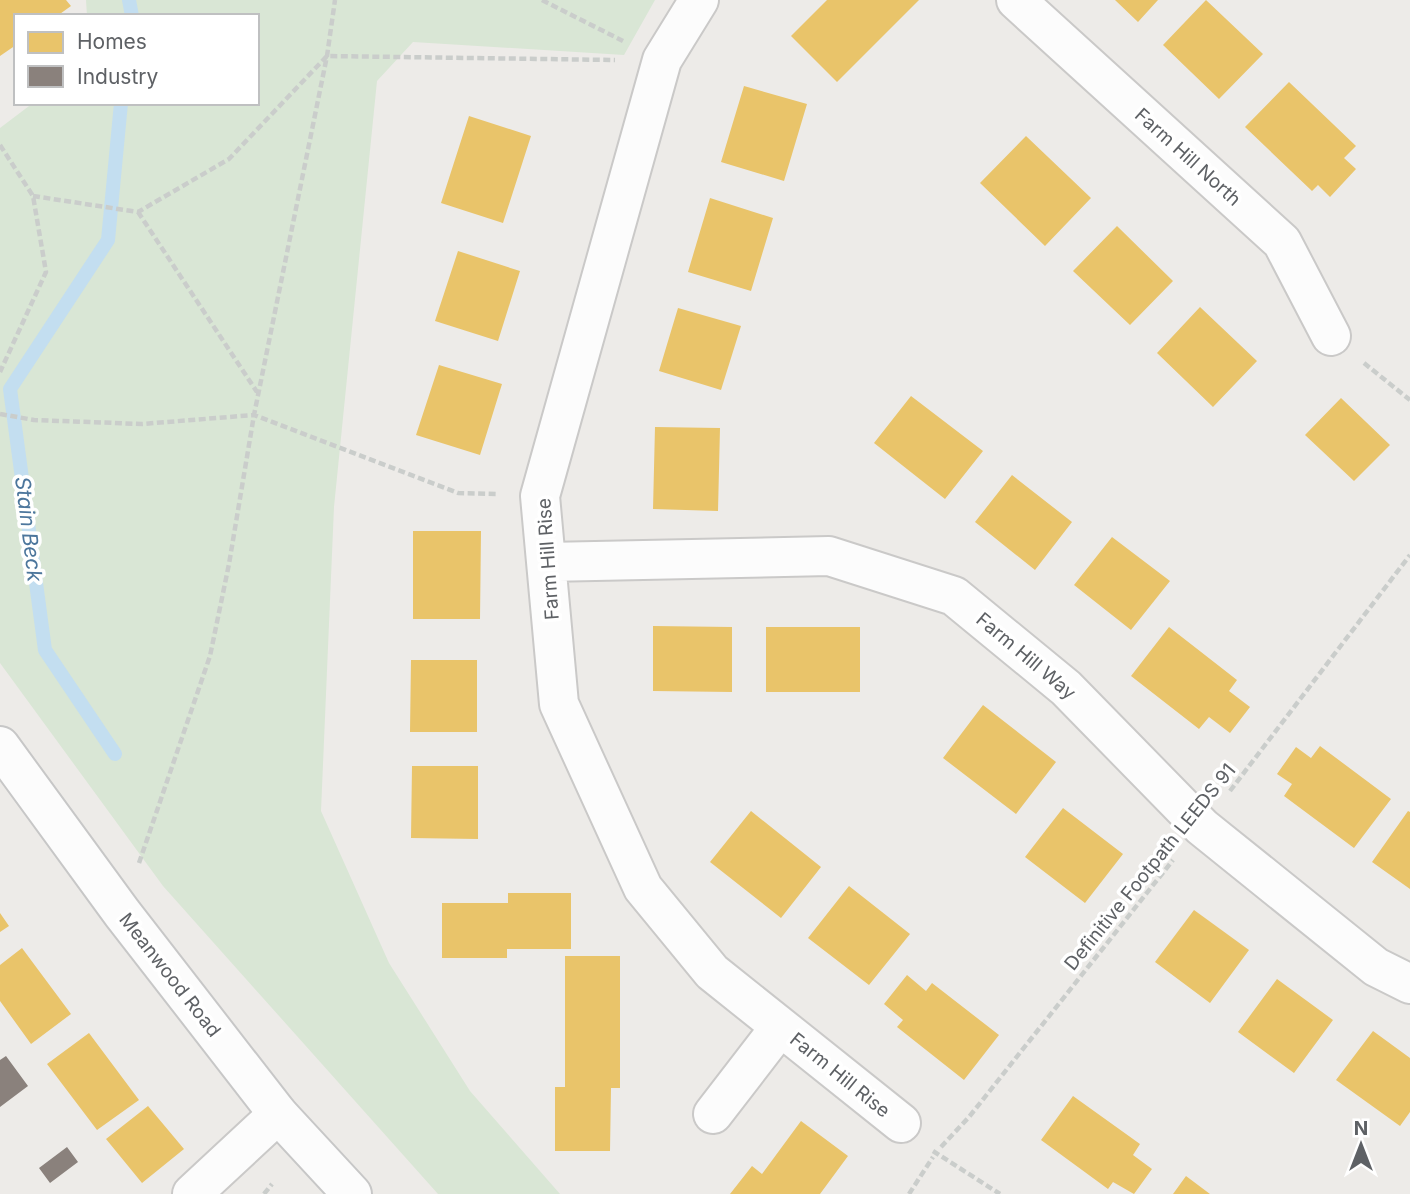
<svg xmlns="http://www.w3.org/2000/svg" width="1410" height="1194" font-family="Inter,sans-serif">
	<rect width="100%" height="100%" fill="#edebe8"/>
	<path fill="#d9e6d5" d="M86 0H655L624 55 413 42 377 81 334 507 321 811 389 963 470 1091 560 1194H438L163 886 0 663V128L33 103H257V16H87Z"/>
	<path fill="#e9c46a" d="M0 0H66L71 6 57 16H16V45L0 56Z
		M827 0H919L837 82 791 36Z
		M1115 0H1158L1138 22Z
		M1206 0 1263 54 1219 99 1163 45Z
		M1289 82 1356 146 1344 158 1356 169 1330 197 1318 185 1312 191 1245 127Z
		M744 86 807 104 784 181 721 162Z
		M469 116 531 136 503 223 441 203Z
		M1026 136 1091 198 1045 246 980 183Z
		M710 198 773 218 751 291 688 272Z
		M1117 226 1173 281 1130 325 1073 271Z
		M458 251 520 271 498 341 435 321Z
		M1200 307 1257 361 1213 407 1157 353Z
		M678 308 741 326 721 390 659 371Z
		M439 365 502 384 480 455 416 435Z
		M911 396 983 451 945 499 874 443Z
		M1341 398 1390 445 1354 481 1305 435Z
		M655 427 720 428 718 511 653 509Z
		M1012 475 1072 522 1035 570 975 522Z
		M413 531H481L480 619H413Z
		M1112 537 1170 581 1131 630 1074 585Z
		M653 626 732 627V692L653 691Z
		M766 627H860V692H766Z
		M1169 627 1237 680 1229 691 1250 707 1230 733 1209 717 1199 729 1131 676Z
		M411 660H477V732H410Z
		M983 705 1056 762 1016 814 943 758Z
		M1320 746 1391 799 1354 848 1284 796 1292 784 1277 774 1296 747 1311 758Z
		M412 766H478V839L411 838Z
		M1063 808 1123 854 1085 903 1025 857Z
		M751 811 821 867 781 918 710 862Z
		M1408 811 1410 812V889L1372 862Z
		M849 886 910 934 869 985 808 938Z
		M508 893H571V949H507V958H442V903H508Z
		M1194 910 1249 950 1210 1003 1155 962Z
		M0 913 9 926 0 932Z
		M22 948 71 1014 31 1044 0 1001V965Z
		M565 956H620V1088H611L610 1151H555V1087H565Z
		M907 975 926 991 932 983 999 1035 964 1080 897 1027 903 1020 884 1004Z
		M1277 979 1333 1020 1294 1073 1238 1032Z
		M1373 1031 1410 1058V1112L1400 1126 1336 1080Z
		M89 1033 139 1100 97 1130 47 1064Z
		M1073 1096 1140 1144 1133 1155 1152 1169 1134 1194 1113 1182 1108 1189 1041 1140Z
		M148 1106 184 1149 142 1183 106 1139Z
		M801 1121 848 1156 820 1194H730L752 1166 762 1174Z
		M1186 1176 1210 1194H1173Z"/>
	<path fill="#8a817c" d="M6 1056 28 1086 0 1107V1060Z
		M67 1147 78 1162 50 1183 39 1168Z"/>
	<g fill="none" stroke-linecap="round" stroke-linejoin="round">
		<path stroke="#c3def0" stroke-width="14" d="M129 0 132 16
			M115 754 45 650 10 389 108 240 121 103"/>
		<defs>
			<path id="street" d="M699 0 662 60 540 496 559 704 643 888 712 972 901 1123
				M1016 0 1282 242 1331 336
				M547 562 829 556 954 596 1066 688 1202 827 1376 967 1410 984
				M713 1114 780 1027
				M192 1194 278 1114"/>
			<path id="secondary" d="M0 746 122 913 278 1114 352 1194"/>
		</defs>
		<use href="#street" stroke="#cac9c8" stroke-width="42"/>
		<use href="#secondary" stroke="#c7c7c7" stroke-width="42"/>
		<path stroke="#cacdcb" stroke-width="4.5" stroke-dasharray="7 3.5" stroke-linecap="butt" d="M542 0 623 41
			M0 145 33 196 46 272 0 372
			M33 196 138 212 229 159 327 56 615 60
			M138 212 257 392
			M1364 363 1410 400
			M0 414 34 420 142 424 254 415 458 493 498 494
			M1230 791 1410 555
			M139 863 210 656 229 564 254 415 327 56 335 0
			M941 1147 969 1117 1173 860
			M933 1151 1000 1194
			M264 1194 272 1184
			M909 1194 933 1157"/>
		<use href="#street" stroke="#fcfcfc" stroke-width="38"/>
		<use href="#secondary" stroke="#fcfcfc" stroke-width="38"/>
	</g>
	<g text-anchor="middle" dominant-baseline="central" stroke-width="7" stroke-linejoin="round" paint-order="stroke">
		<g font-size="19" fill="#5e6165" stroke="#fff">
			<text transform="translate(1188 157) rotate(42)">Farm Hill North</text>
			<text transform="translate(548 559) rotate(-94)">Farm Hill Rise</text>
			<text transform="translate(1026 656) rotate(40)">Farm Hill Way</text>
			<text transform="translate(1150 867) rotate(-51)">Definitive Footpath LEEDS 91</text>
			<text transform="translate(170 975) rotate(52)">Meanwood Road</text>
			<text transform="translate(840 1075) rotate(39)">Farm Hill Rise</text>
		</g>
		<g font-size="21" font-style="italic" fill="#4c769c" stroke="#fff">
			<text transform="translate(29 529) rotate(83)">Stain Beck</text>
		</g>
	</g>
	<rect x="14" y="14" width="245" height="91" fill="#ffffff" stroke="#bfc0c1" stroke-width="2"/>
	<rect x="28" y="32" width="35" height="21" fill="#e9c46a" stroke="#bfc0c1" stroke-width="2"/>
	<text x="77" y="49" font-size="21" fill="#5e6165">Homes</text>
	<rect x="28" y="66" width="35" height="21" fill="#8a817c" stroke="#bfc0c1" stroke-width="2"/>
	<text x="77" y="84" font-size="21" fill="#5e6165">Industry</text>
	<g transform="translate(1361 1145)" stroke="#ffffff" stroke-width="5" paint-order="stroke">
	<path d="M0-5L12 26L0 18L-12 26Z" fill="#5e6165"/>
	<text y="-10" font-size="19" font-weight="bold" text-anchor="middle" fill="#5e6165">N</text>
	</g>
</svg>
